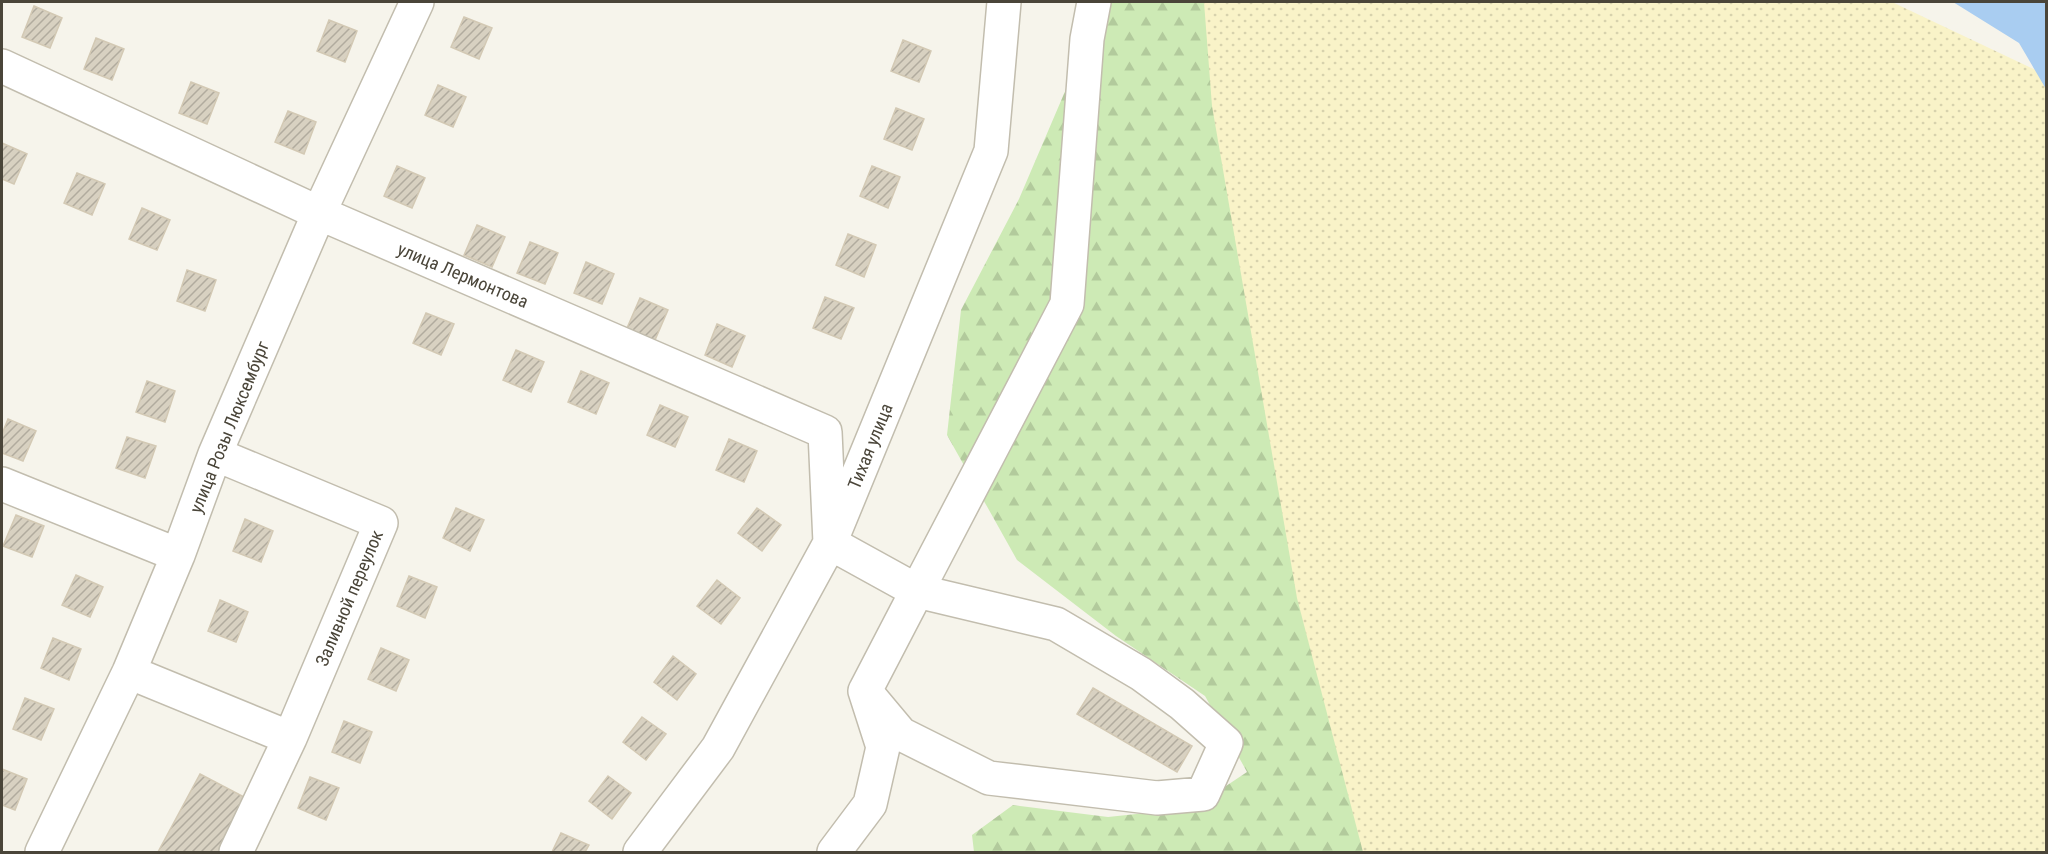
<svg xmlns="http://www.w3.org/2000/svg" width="2048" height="854" font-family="'Roboto Condensed',sans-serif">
	<defs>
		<pattern id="forest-firs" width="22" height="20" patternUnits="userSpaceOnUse" patternTransform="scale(1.5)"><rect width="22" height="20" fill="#cdeab5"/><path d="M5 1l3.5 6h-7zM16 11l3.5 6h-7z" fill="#b2ca9c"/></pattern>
		<pattern id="sand-dots" width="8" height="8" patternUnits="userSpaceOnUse" patternTransform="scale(1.5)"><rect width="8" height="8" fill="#f9f3c8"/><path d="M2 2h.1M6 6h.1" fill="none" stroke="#d7d2ad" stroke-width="1.8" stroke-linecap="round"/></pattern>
		<pattern id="building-hatch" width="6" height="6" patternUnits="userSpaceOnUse" patternTransform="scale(1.5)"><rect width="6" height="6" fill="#d8d1c1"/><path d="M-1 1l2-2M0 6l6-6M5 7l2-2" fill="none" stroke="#b1ab9e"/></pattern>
	</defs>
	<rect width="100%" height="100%" fill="#f6f4eb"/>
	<path fill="url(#forest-firs)" d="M1109 2H1376L1648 852H974L972 835 1013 805 1108 817 1193 808 1247 772 1205 696 1116 636 1017 560 947 435 961 310 1019 199 1087 40Z"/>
	<path fill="url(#sand-dots)" d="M1204 2H1892L2046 75V852H1363L1297 598 1212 106Z"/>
	<path fill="#a9cdf1" d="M1953 2H2046V89L2019 43Z"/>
	<path fill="url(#building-hatch)" stroke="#d3c9b4" stroke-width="1.5" d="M34 6 62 18 50 48 22 37Z
		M464 17 492 28 479 59 451 47Z
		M329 20 357 31 345 62 317 51Z
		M96 38 124 49 112 80 84 69Z
		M903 40 931 51 919 82 891 71Z
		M191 82 219 93 207 124 179 113Z
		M438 85 466 97 453 127 425 115Z
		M896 108 924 119 912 150 884 139Z
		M288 111 316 122 304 154 275 142Z
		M2 143 27 154 14 184 2 179Z
		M397 166 425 178 412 208 384 196Z
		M872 166 900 177 888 208 860 196Z
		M77 173 105 184 92 215 64 203Z
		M142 208 170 220 157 250 129 239Z
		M477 225 505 237 492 267 464 255Z
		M848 234 876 245 864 277 836 265Z
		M530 242 558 253 545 284 517 273Z
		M586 262 614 274 602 304 574 293Z
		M187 270 216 280 205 311 177 301Z
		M825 297 854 308 841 339 813 328Z
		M640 298 668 310 655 340 627 328Z
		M426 313 454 324 441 355 413 343Z
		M717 324 745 336 732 367 705 355Z
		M516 350 544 362 531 392 503 380Z
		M581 371 609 383 596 414 568 402Z
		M147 381 175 391 165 422 136 412Z
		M660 405 688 417 675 447 647 435Z
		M8 419 36 431 23 461 2 453V434Z
		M127 437 156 446 145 478 116 468Z
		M729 439 757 451 744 482 716 470Z
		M456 508 484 520 470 551 443 538Z
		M757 508 781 525 762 551 738 533Z
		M16 515 44 526 32 557 3 546Z
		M245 519 273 531 261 562 233 551Z
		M76 575 103 587 90 617 62 605Z
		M409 576 437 587 425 618 397 606Z
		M717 580 740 598 721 624 697 606Z
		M220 600 248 612 236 642 208 631Z
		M53 638 81 649 69 680 41 668Z
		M381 648 409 660 396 691 368 679Z
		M673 656 696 674 677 700 654 682Z
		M1093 688 1192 746 1177 772 1077 714Z
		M25 698 54 709 41 740 13 729Z
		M642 717 666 734 646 760 623 742Z
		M344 721 372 732 360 763 332 752Z
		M2 769 27 779 15 810 2 805Z
		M200 774 248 799 220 852H158Z
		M608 776 631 793 612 819 589 801Z
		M310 777 339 788 326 820 298 808Z
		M561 833 589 845 585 852H552Z"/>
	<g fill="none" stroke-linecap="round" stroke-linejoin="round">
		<defs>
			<path id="minor" d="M2 66 319 213 825 432 830 543 917 591 865 691 883 747 870 804 834 852
				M215 454 381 523 290 738 236 852
				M2 484 178 555
				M129 672 290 738
				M865 691 901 734 989 778 1157 798 1203 794 1226 743 1182 704 1141 674 1056 624 917 591 1067 304 1087 39 1094 2
				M42 852 129 672 178 555 215 454 319 213 417 2
				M640 852 718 748 830 543 991 151 1004 2"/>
		</defs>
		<use href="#minor" stroke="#c2bdae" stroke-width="36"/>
		<use href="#minor" stroke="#fff" stroke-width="33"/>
	</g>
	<g text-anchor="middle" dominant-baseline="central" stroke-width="4.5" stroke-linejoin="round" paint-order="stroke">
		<g font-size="18" fill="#4a4539" stroke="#fff">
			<text transform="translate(463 275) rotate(23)">улица Лермонтова</text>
			<text transform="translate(229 427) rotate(-68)">улица Розы Люксембург</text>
			<text transform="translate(870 446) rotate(-68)">Тихая улица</text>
			<text transform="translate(349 598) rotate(-67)">Заливной переулок</text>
		</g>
	</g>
	<rect width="2048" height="854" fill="none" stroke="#4a4539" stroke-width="6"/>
</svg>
